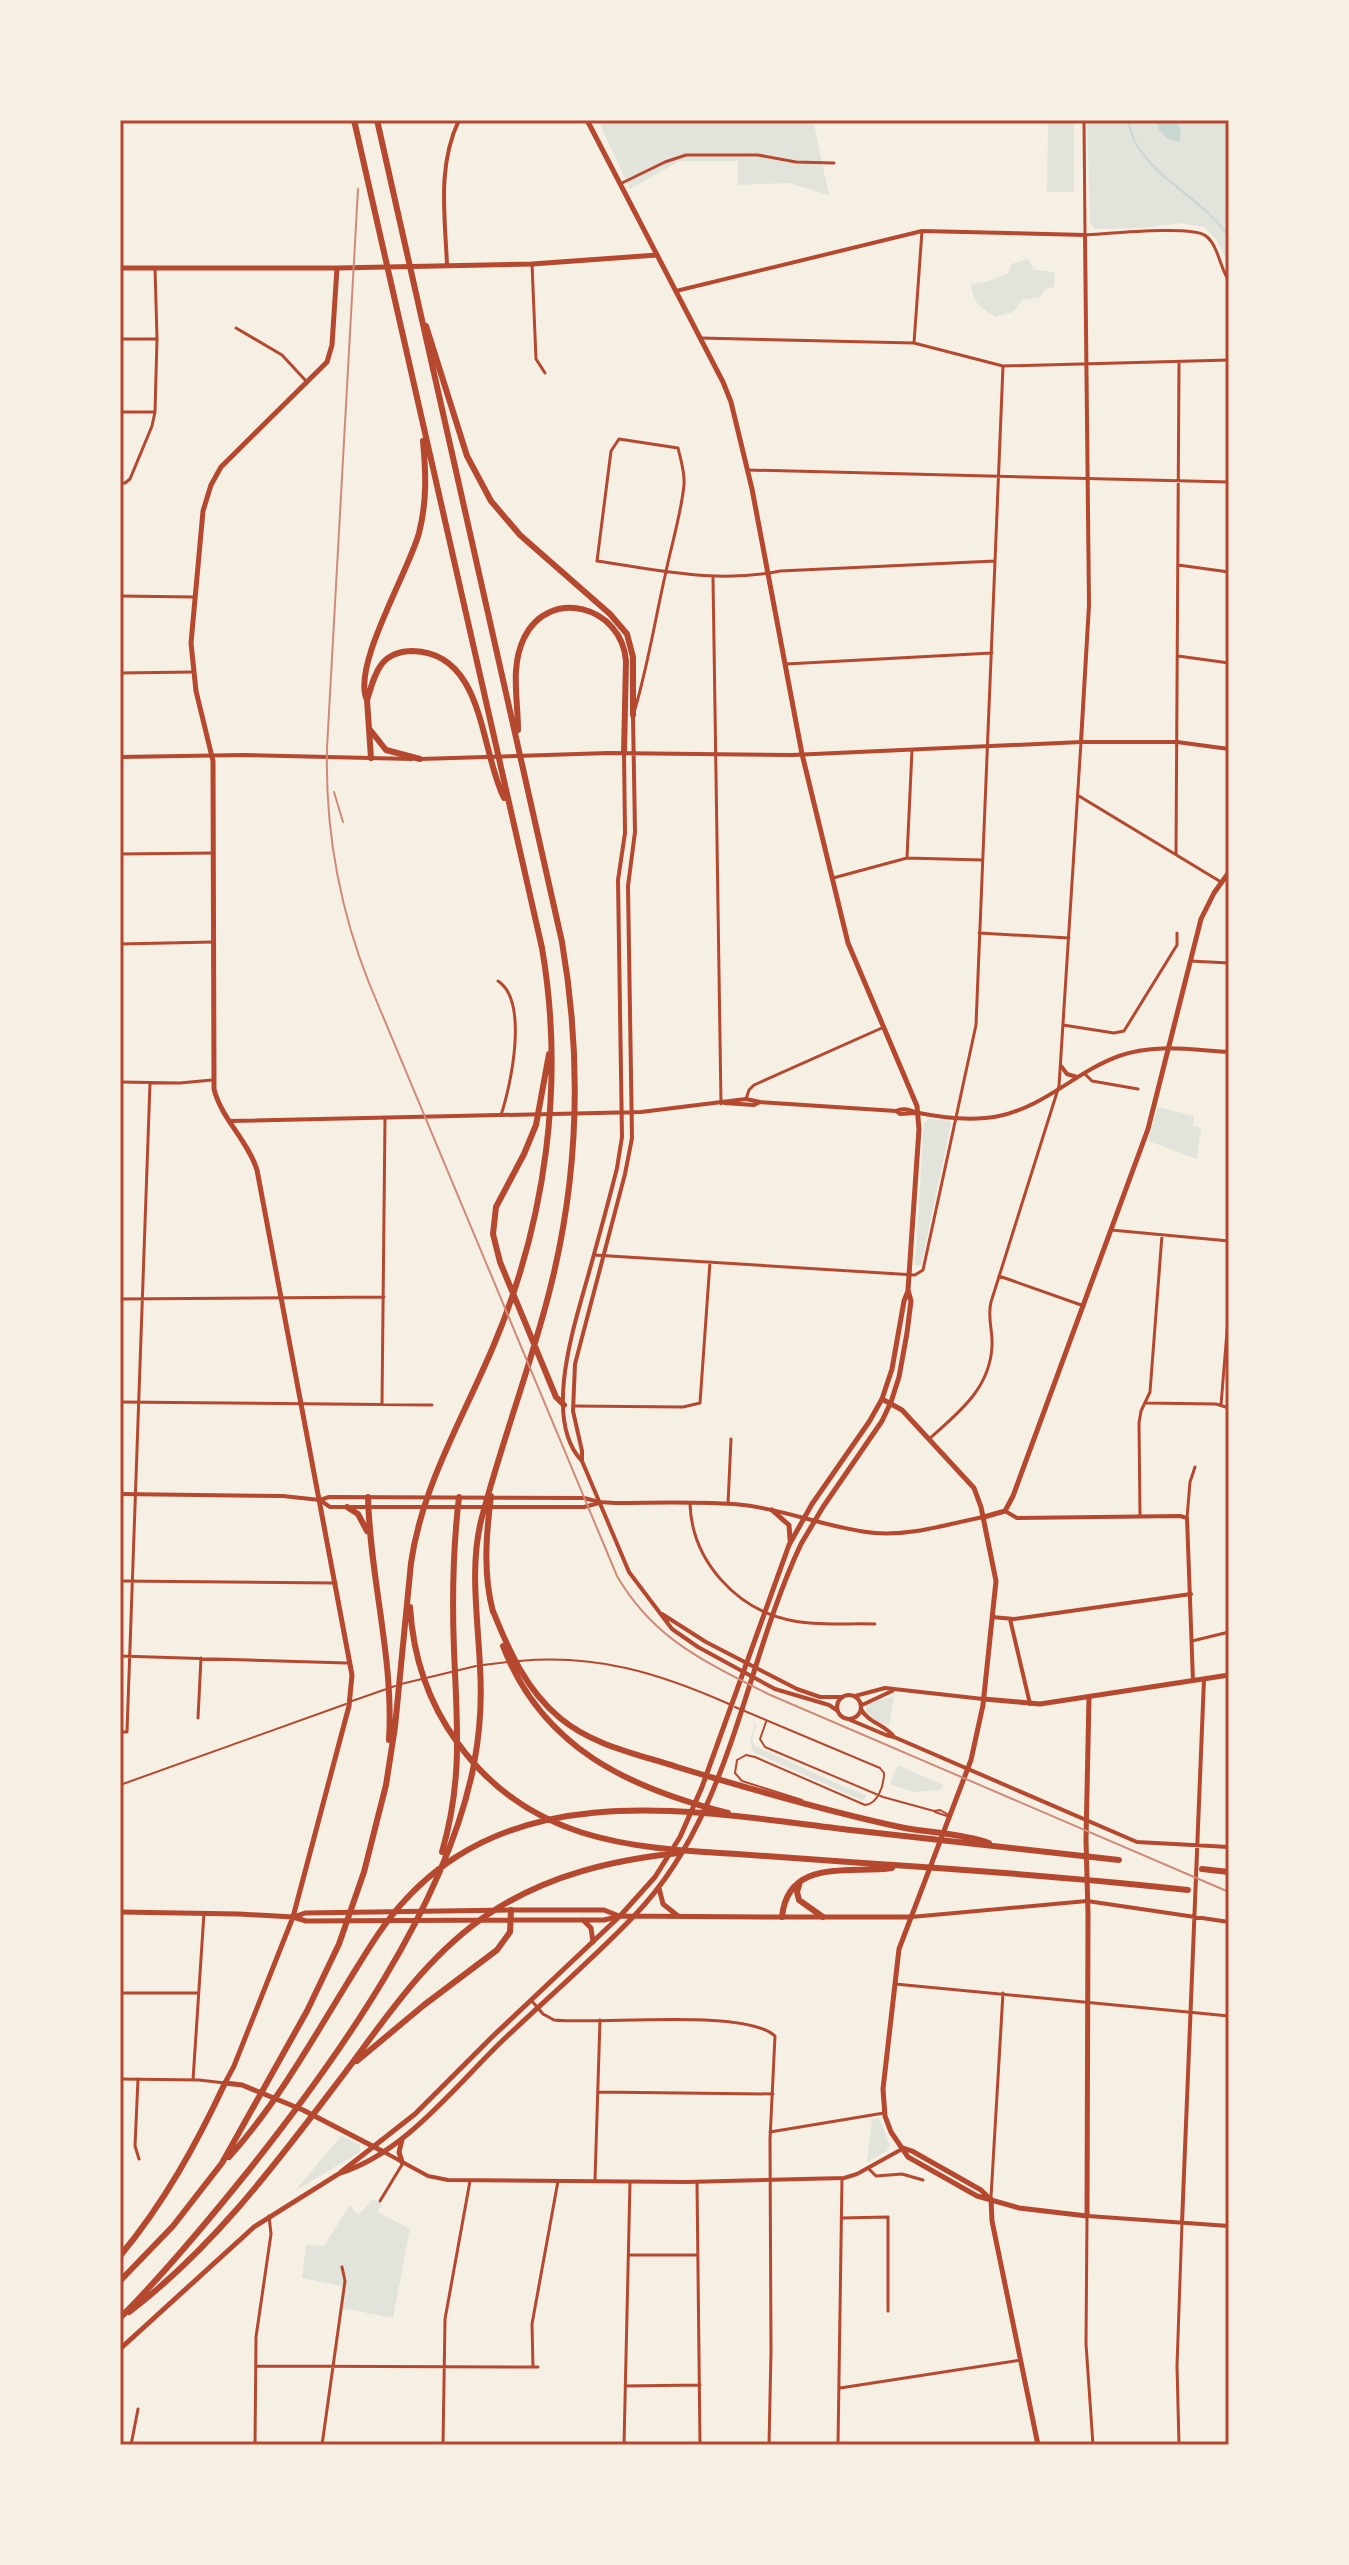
<svg xmlns="http://www.w3.org/2000/svg" width="1349" height="2565" font-family="'Playfair Display',serif">
	<rect width="100%" height="100%" fill="#f6efe4"/>
	<path fill="#e2e4dc" d="M598 120H813L829 195 789 183 738 185V161H680L630 189Z
		M1048 120H1074V192H1047Z
		M1087 120H1229V265L1216 239 1204 227 1180 223 1142 228 1095 229 1090 223Z
		M1028 259 1034 270 1055 272 1054 287 1045 289 1041 297 1023 300 1013 312 996 317C980 308 973 303 971 284L989 281 1009 273 1011 264Z
		M1158 1107 1194 1116 1193 1126 1201 1128 1197 1159 1148 1141Z
		M928 1119 949 1121 951 1124 921 1266 915 1265 924 1123Z
		M894 1696 889 1726 871 1718 865 1713 867 1704Z
		M752 1720 757 1725 752 1739 755 1746 845 1787C847 1787 861 1793 866 1795L865 1799 861 1800 753 1752 750 1741 755 1725Z
		M898 1765 943 1785 941 1790 914 1792 890 1784Z
		M879 2118 890 2145 887 2151 867 2162 872 2119Z
		M341 2136 360 2145V2152L295 2191Z
		M373 2199 382 2204 378 2212 410 2229 393 2318 342 2308 345 2287 302 2278 306 2245 324 2246 350 2205 358 2215Z"/>
	<path fill="#c9d6d2" d="M1156 120H1178L1181 132 1179 142C1166 139 1158 134 1156 120Z"/>
	<g fill="none" stroke-linecap="round" stroke-linejoin="round">
		<path stroke="#c9d6d2" stroke-width="2" d="M1128 120C1130 128 1132 136 1136 144 1159 182 1204 200 1229 237"/>
		<path stroke="#b5482f" stroke-width="2" d="M519 1661C597 1654 659 1673 729 1704
			M483 1665 508 1662
			M401 1684 476 1666
			M352 1701 395 1686
			M735 1707 880 1768 884 1773C884 1785 878 1804 865 1805L755 1757 746 1755 737 1760 735 1773 742 1781 802 1800
			M766 1722 760 1739 765 1747 883 1797 934 1811 940 1810 949 1815
			M120 1785 346 1704
			M935 1812 947 1816"/>
		<path stroke="#b5482f" stroke-width="3" d="M1084 120 1085 235C1107 234 1192 225 1206 236 1218 245 1220 268 1229 281
			M620 184 665 162 686 155H758L796 162 834 163
			M532 264 536 359 545 373
			M236 328 282 355 307 382
			M700 338 914 343 1003 366 1229 360
			M120 339H157
			M914 343 922 231
			M120 412H155
			M748 470 1229 482
			M120 483H125L130 479 152 426 155 412 157 339 155 268
			M1178 565 1229 572
			M713 578 721 1104
			M120 596 194 597
			M1178 656 1229 663
			M786 664 992 653
			M120 673 193 672
			M635 709C648 665 655 620 665 576 671 546 681 515 684 485 685 472 681 461 678 448L619 439 611 451 597 561C659 570 718 584 780 571L995 561
			M1079 796 1221 882
			M120 854 213 853
			M1176 854 1179 362
			M907 858 912 750
			M833 878 907 858 982 860
			M979 933 1069 938
			M120 944 213 942
			M1190 961 1229 963
			M498 981C529 1001 511 1085 501 1115
			M1063 1025 1114 1033 1124 1031 1177 945V933
			M1085 1074 1092 1081 1138 1089
			M120 1082 180 1083 212 1080
			M746 1099 749 1090 754 1085 884 1027
			M1111 1230 1229 1241
			M594 1255 915 1275 923 1270 976 1025 1003 366
			M999 1276 1084 1306
			M120 1299 384 1297
			M120 1402 432 1405
			M1146 1403 1216 1404 1229 1408
			M382 1404 385 1118
			M1221 1405 1229 1307
			M574 1406 683 1407 700 1403 710 1262
			M929 1439C958 1413 990 1389 992 1346 993 1331 987 1317 991 1302L1059 1086 1081 742
			M690 1504C692 1561 737 1611 794 1621 820 1626 849 1623 875 1624
			M728 1504 731 1439
			M1140 1516 1139 1423 1141 1411 1150 1392 1162 1235
			M1187 1518 1190 1482 1195 1467
			M120 1581 336 1583
			M1192 1641 1229 1632
			M120 1656 347 1663
			M198 1718 201 1658
			M120 1732H127L150 1083
			M895 1984 1229 2016
			M120 1993H198
			M531 2000 543 2014 554 2020C600 2025 745 2008 775 2036L770 2139 771 2352 769 2445
			M120 2079 199 2080 225 2083
			M138 2079 135 2146 139 2159
			M193 2080 204 1913
			M598 2092 773 2094
			M770 2132 884 2113
			M868 2168 876 2176 902 2174 923 2180
			M595 2180 600 2020
			M697 2182 700 2445
			M991 2197 1003 1993
			M380 2201 403 2163
			M1087 2216 1086 2344 1093 2445
			M841 2218 888 2217V2311
			M630 2255H698
			M256 2366 538 2367
			M533 2367 532 2324 558 2181
			M625 2386 700 2385
			M840 2388 1021 2360
			M131 2445 138 2409
			M255 2445 256 2337 271 2234 269 2216
			M322 2445 345 2281 342 2267
			M443 2445 445 2319 470 2181
			M624 2445 630 2182
			M838 2445 842 2178
			M1179 2445 1177 2366 1182 2223"/>
		<path stroke="#b5482f" stroke-width="4" d="M447 265C445 216 437 166 459 120
			M676 291 922 231 1085 235 1089 605 1081 742
			M624 753 625 833 618 880 622 1137 617 1168C608 1204 598 1240 588 1276 575 1323 542 1420 582 1461L629 1572 672 1629 698 1647 775 1689 829 1705 838 1711
			M120 757 243 755 412 759
			M420 759 608 753 792 755 1081 742H1177L1229 749
			M1061 1066 1067 1074 1077 1077
			M724 1103 754 1105 760 1102
			M896 1111 900 1114 916 1113
			M230 1121 641 1112 746 1099 760 1102 896 1111C905 1107 910 1111 919 1113 944 1118 974 1121 999 1116 1044 1107 1077 1071 1119 1056 1154 1043 1193 1050 1229 1052
			M582 1461V1451L573 1411 575 1364 625 1174 632 1138 628 886 635 832 633 716
			M120 1494 283 1496 320 1500 329 1497 584 1498 599 1502 615 1503C657 1503 701 1501 743 1505 788 1510 830 1529 875 1533 911 1536 948 1524 983 1517
			M320 1500 330 1507H584L599 1503
			M1005 1511 1017 1518 1180 1516 1187 1518 1193 1681
			M662 1614 706 1642 797 1689 820 1697H842
			M992 1617 1014 1619 1191 1594
			M1010 1619 1030 1704
			M837 1707a12 12 0 1 1 24 0a12 12 0 1 1-24 0Z
			M855 1696 885 1688 983 1699
			M862 1705 892 1691
			M861 1709C868 1723 885 1724 894 1737
			M848 1719 886 1735 894 1737 1137 1842 1229 1847
			M911 1917 1087 1901 1229 1922
			M384 2152 428 2176 448 2180 687 2182 844 2178 857 2174 902 2149
			M1088 2216 1229 2226
			M1182 2223 1204 1679"/>
		<path stroke="#b5482f" stroke-width="5" d="M120 268H337L532 264 657 255
			M337 268 332 345 327 362 221 467 211 485 203 511 191 643 196 691 213 761 214 1089C221 1118 248 1141 257 1170L352 1675 349 1706 293 1917 234 2066 225 2083 242 2085 303 2110 382 2151
			M882 1399 902 1410 974 1488 981 1507 996 1581 983 1705 971 1760 899 1949 883 2089 885 2116 891 2132 908 2157 977 2196 1019 2208 1087 2216 1088 1914 1086 1840 1089 1697
			M984 1517 1005 1511 1013 1496 1148 1129 1201 919 1214 893 1229 872
			M984 1699 1040 1704 1229 1675
			M120 1912 239 1914 293 1917 306 1921 512 1920
			M294 1917 305 1913 511 1910
			M782 1917H911
			M402 2140 399 2152 402 2162
			M903 2148 912 2151 981 2190 990 2199
			M341 2172 415 2114 492 2037 620 1916
			M991 2199 992 2221 1038 2445
			M120 2349 254 2227 340 2173C403 2154 455 2087 500 2043 545 2000 592 1960 634 1916"/>
		<path stroke="#b5482f" stroke-width="5" d="M587 120 723 382 731 402 752 489 802 754 848 943 917 1106 919 1129 908 1290 911 1301 907 1333 899 1377 891 1402 882 1421 823 1507 801 1544C743 1667 732 1815 634 1916
			M772 1510 789 1525 790 1540
			M659 1888 663 1904 678 1916
			M511 1910H604L619 1916
			M620 1916 655 1877 680 1837 702 1787 789 1545 812 1504 869 1422 882 1399 892 1369 904 1301 908 1291
			M512 1920H604L620 1916 782 1917
			M583 1920 591 1928 593 1942"/>
		<path stroke="#b5482f" stroke-width="6" d="M426 326 467 456 491 501 520 535 610 614 627 634 633 657V715
			M367 700C375 675 379 651 413 651 485 653 480 751 504 798
			M518 730C518 699 510 667 524 638 549 586 622 606 626 661L624 753
			M371 731 386 750 420 759
			M371 758 367 700C351 667 409 571 419 533 427 502 426 473 423 441
			M549 1054 536 1125 524 1154 496 1207 493 1234 500 1262 556 1397 564 1405
			M491 1496C486 1536 483 1574 493 1612
			M368 1497C370 1579 394 1658 389 1740
			M347 1507 358 1514 367 1531
			M410 1607C413 1656 428 1702 457 1742 527 1840 626 1848 737 1854 779 1857 821 1860 863 1863 972 1870 1080 1878 1188 1890
			M493 1611C509 1651 526 1690 560 1718 592 1745 637 1754 677 1767 750 1789 825 1811 900 1827 929 1833 961 1833 989 1843
			M503 1646C542 1748 629 1788 728 1813
			M442 1852C463 1780 457 1724 454 1650 452 1599 453 1548 459 1497
			M1202 1869 1229 1872
			M800 1882 797 1892 799 1900 823 1917
			M782 1917C788 1858 848 1874 892 1868
			M357 2061 424 2005 497 1950 510 1932 511 1910
			M229 2157C276 2105 311 2042 348 1982 366 1953 383 1923 407 1898 524 1772 709 1814 860 1831 946 1841 1032 1850 1119 1860
			M120 2256C164 2203 196 2145 225 2083
			M120 2281 173 2226 222 2163 307 2011 339 1944 364 1872 386 1785 395 1727 411 1563C422 1486 463 1418 493 1347 546 1222 565 1082 542 948L354 120
			M129 2312C215 2247 280 2158 344 2074 388 2015 428 1954 490 1913 548 1875 612 1860 679 1853
			M120 2318C166 2272 208 2221 249 2170 337 2059 447 1905 474 1764 480 1732 482 1699 480 1667 478 1618 469 1565 482 1517 502 1441 530 1368 549 1293 579 1177 582 1059 562 942L377 120"/>
		<path stroke="#cf8b77" stroke-width="2" d="M358 189 327 748C325 830 339 907 369 983L617 1576C654 1640 706 1662 768 1694L1229 1892
			M334 792 343 822"/>
	</g>
	<rect width="1349" height="2565" fill="none" stroke="#f6efe4" stroke-width="244"/>
	<rect x="122" y="122" width="1105" height="2321" fill="none" stroke="#b5482f" stroke-width="3"/>
</svg>
